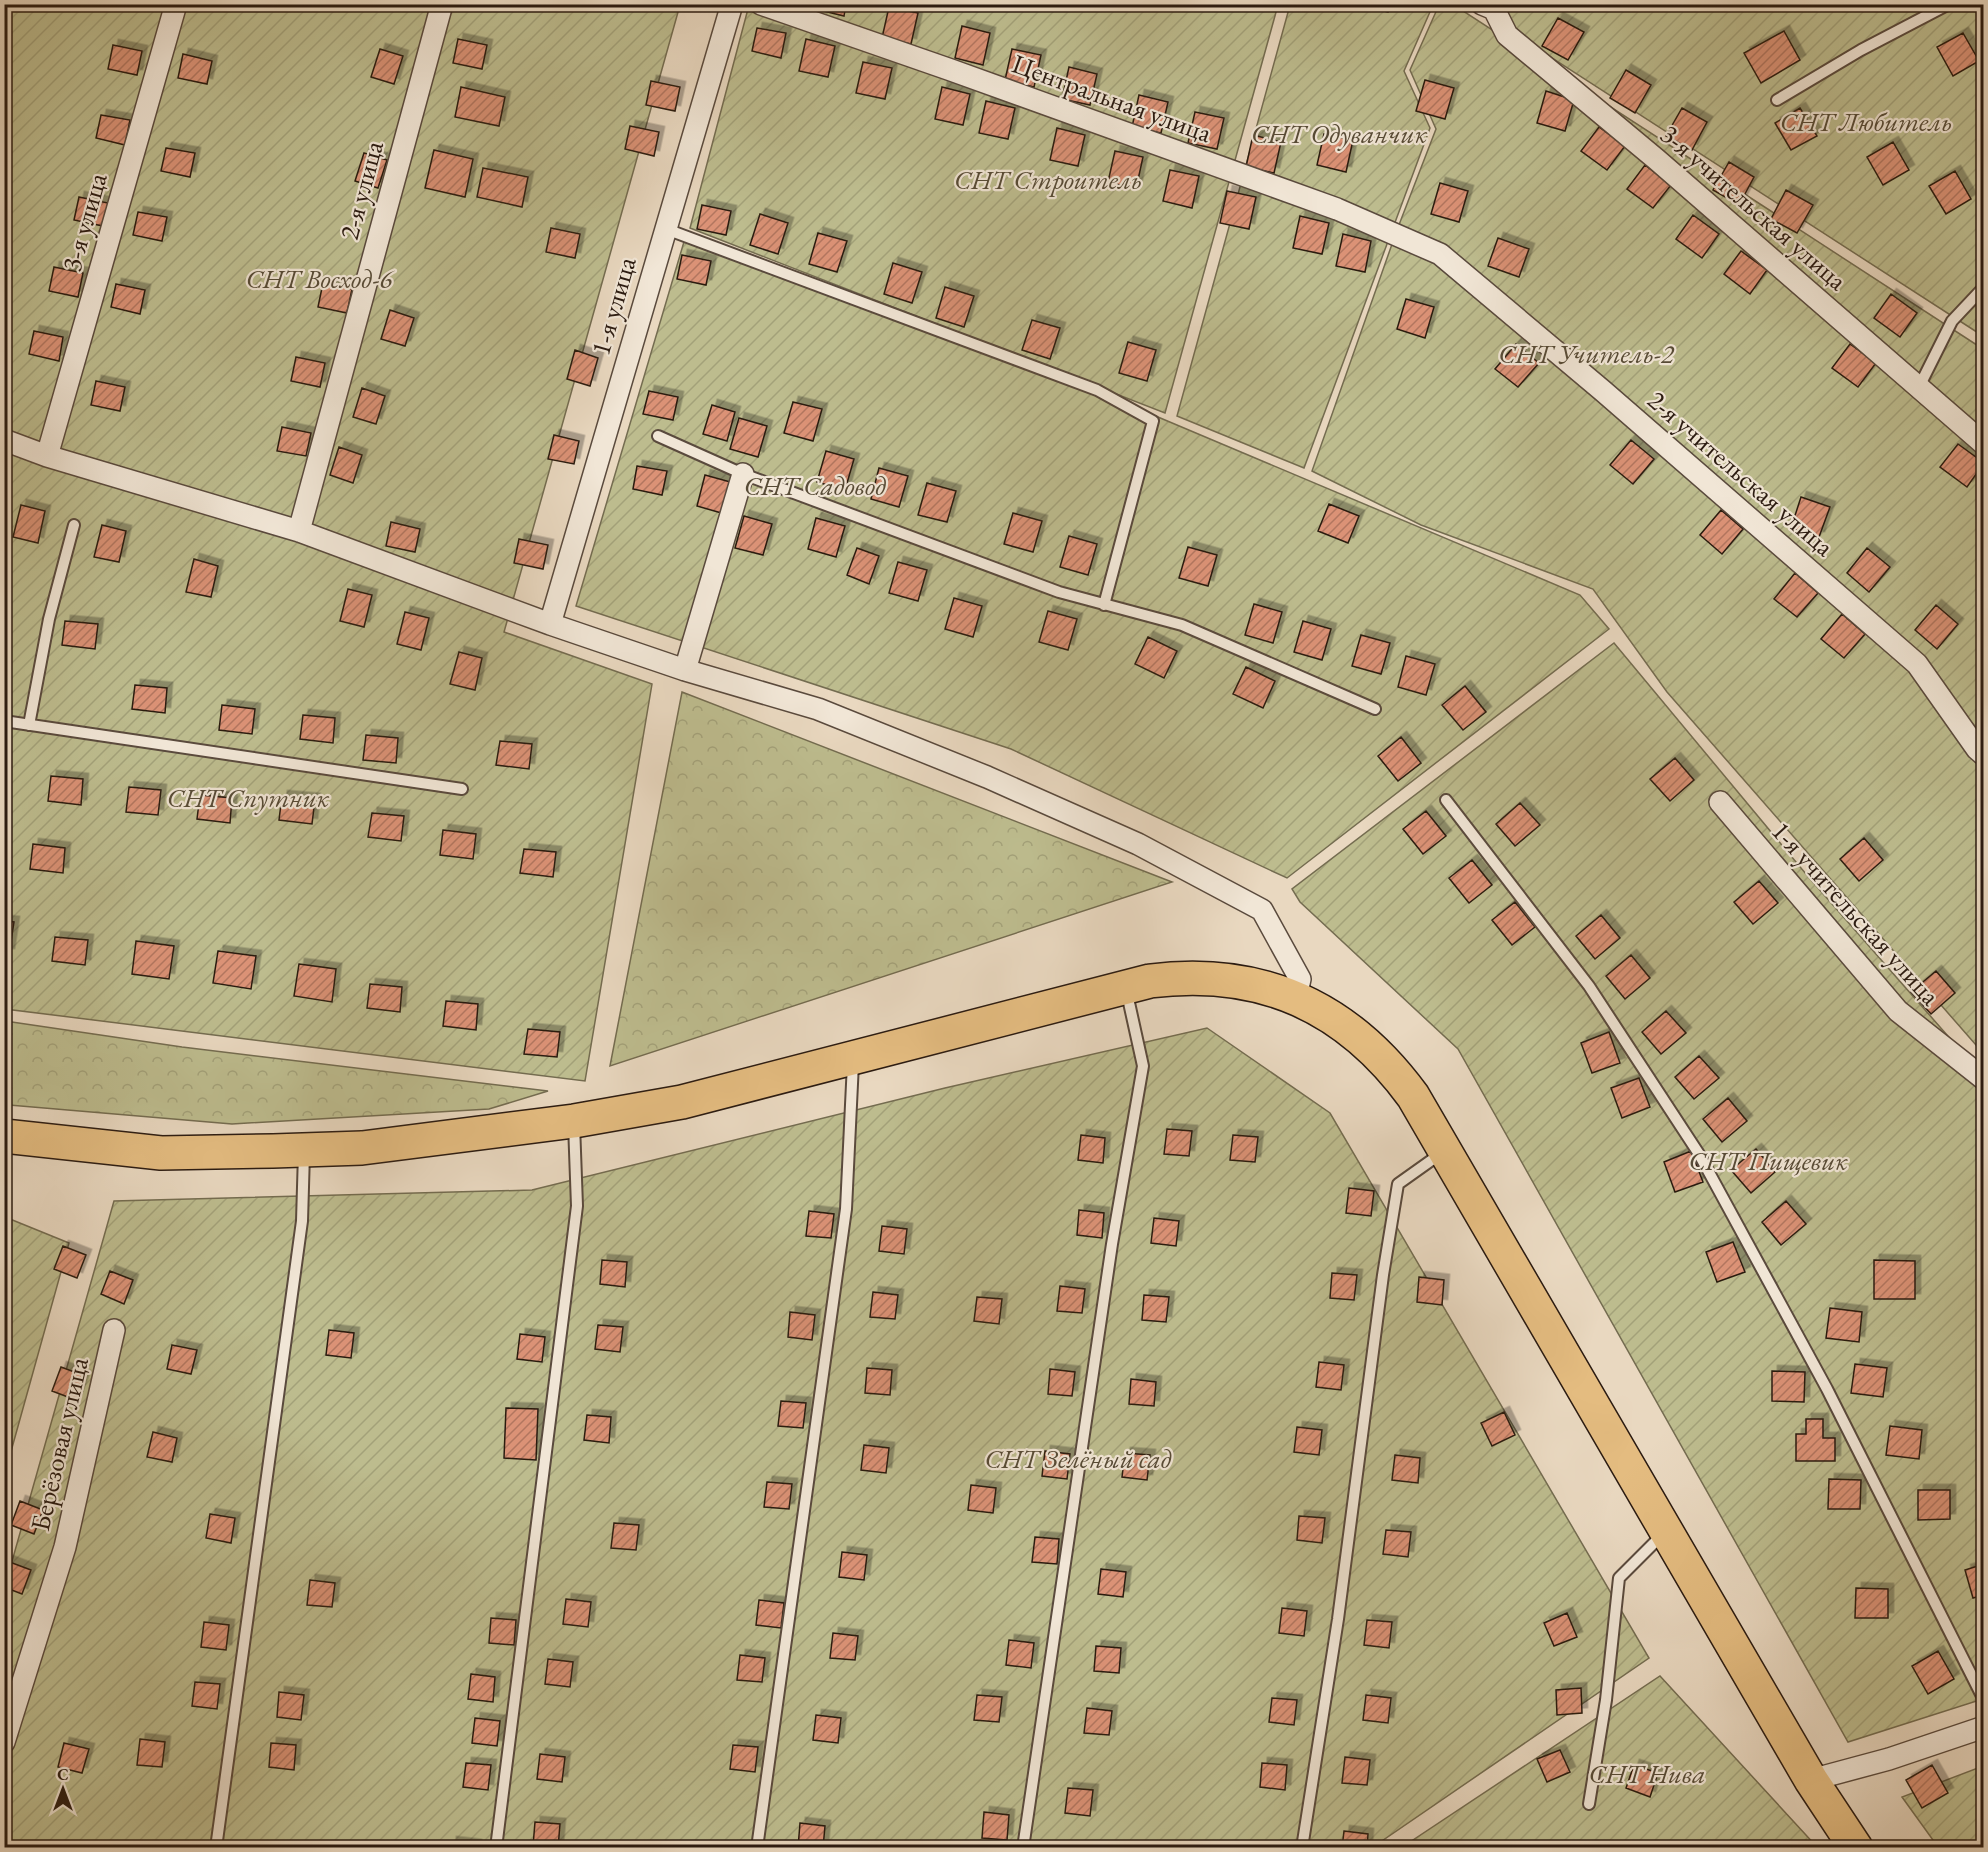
<svg xmlns="http://www.w3.org/2000/svg" width="1988" height="1852" font-family="'EB Garamond',serif">
	<defs>
		<pattern id="forest-crowns" width="20" height="18" patternUnits="userSpaceOnUse" patternTransform="scale(1.5)"><rect width="20" height="18" fill="#bdbc8e"/><path d="M2 6a3 3 0 1 1 6 0M12 15a3 3 0 1 1 6 0" fill="none" stroke="#a3a179"/></pattern>
		<pattern id="garden-furrows" width="10" height="10" patternUnits="userSpaceOnUse" patternTransform="scale(1.5)"><rect width="10" height="10" fill="#bdbc8e"/><path d="M-1 1l2-2M0 10L10 0M9 11l2-2" fill="none" stroke="#a3a179"/></pattern>
		<pattern id="building-hatch" width="6" height="6" patternUnits="userSpaceOnUse" patternTransform="scale(1.5)"><rect width="6" height="6" fill="#db9276"/><path d="M-1 1l2-2M0 6l6-6M5 7l2-2" fill="none" stroke="#b2765f"/></pattern>
		<filter id="shadow"><feDropShadow dx="5.5" dy="-5.5" stdDeviation="0" flood-color="#0004"/></filter>
	</defs>
	<rect width="100%" height="100%" fill="#e9d8c0"/>
	<filter id="stains"><feTurbulence type="fractalNoise" baseFrequency=".00333" numOctaves="4"/><feColorMatrix values="0 0 0 0 .2 0 0 0 0 .09 0 0 0 0 .02 0 0 0 .5 -.17"/></filter>
	<radialGradient id="worn" r=".72"><stop offset=".6" stop-color="#630" stop-opacity="0"/><stop offset="1" stop-color="#630" stop-opacity=".3"/></radialGradient>
	<path fill="url(#forest-crowns)" stroke="#746c50" stroke-width="1.5" d="M682 692 1172 882 610 1066Z
		M5 1021 182 1047 548 1091 489 1109 232 1124 9 1105 5 1104Z"/>
	<path fill="url(#garden-furrows)" stroke="#746c50" stroke-width="1.5" d="M5 5H680L504 632 652 684 585 1081 5 1009Z
		M749 5H1278L1165 413 690 228Z
		M1290 5H1433L1404 71 1430 128 1304 468 1177 416Z
		M1439 5H1454L1983 349V1053L1667 692 1593 589 1421 525 1312 471 1397 230 1436 129 1410 70Z
		M1470 5H1983V336Z
		M686 235 992 347 1580 595 1609 629 1287 878 1011 749 576 606Z
		M1614 643 1811 880 1983 1076V1699L1848 1742 1458 1049 1300 902 1292 889Z
		M1207 1028 1330 1113 1649 1658 1373 1847 5 1848V1586L114 1201 532 1190 945 1088Z
		M5 1217 69 1243 5 1473Z
		M1660 1676 1817 1847 1401 1848Z
		M1983 1766V1847H1938L1902 1797Z"/>
	<path fill="url(#building-hatch)" stroke="#2b1b11" stroke-width="1.5" filter="url(#shadow)" d="M674 4H704L702 11Z
		M816 4H846L844 16 815 9Z
		M1359 4H1390L1388 12Z
		M889 7 918 13 911 44 882 38Z
		M1558 18 1584 32 1568 60 1542 46Z
		M962 26 990 33 983 65 955 58Z
		M757 28 786 33 781 58 752 51Z
		M1784 31 1800 60 1761 83 1744 53Z
		M1963 33 1979 61 1953 76 1937 47Z
		M458 39 487 45 482 69 453 63Z
		M806 39 835 46 828 77 799 71Z
		M113 45 142 51 137 75 108 69Z
		M380 49 403 56 394 84 371 77Z
		M1012 49 1041 55 1034 87 1005 80Z
		M183 54 212 61 207 84 178 78Z
		M863 62 892 68 885 99 856 93Z
		M1069 67 1097 74 1090 105 1062 99Z
		M1626 70 1651 85 1635 113 1610 98Z
		M1425 80 1454 88 1445 119 1416 111Z
		M651 81 680 87 675 111 646 105Z
		M461 87 505 97 499 126 455 117Z
		M942 87 970 94 963 125 935 119Z
		M1546 91 1574 100 1565 131 1537 123Z
		M1139 95 1168 102 1161 133 1132 127Z
		M986 101 1015 108 1008 139 979 133Z
		M1682 108 1707 122 1692 150 1666 136Z
		M1800 108 1817 136 1791 150 1775 123Z
		M1195 112 1224 118 1217 149 1188 143Z
		M101 115 130 120 125 145 96 138Z
		M630 126 659 132 654 156 625 149Z
		M1599 127 1625 146 1607 170 1581 151Z
		M1057 128 1085 135 1078 166 1050 160Z
		M1324 134 1353 140 1346 172 1317 165Z
		M1253 135 1281 142 1274 173 1246 167Z
		M1893 142 1909 170 1883 185 1867 157Z
		M166 148 195 153 190 177 161 171Z
		M434 150 473 159 465 197 425 188Z
		M1115 151 1143 157 1136 189 1108 182Z
		M364 153 387 160 378 188 355 181Z
		M1729 162 1754 177 1739 205 1713 190Z
		M1645 165 1671 185 1653 208 1627 189Z
		M483 168 528 177 522 207 477 197Z
		M1170 170 1199 176 1192 208 1163 201Z
		M1955 171 1971 199 1946 214 1929 186Z
		M1440 183 1468 191 1459 222 1431 214Z
		M1786 190 1813 205 1797 233 1771 219Z
		M1227 191 1256 197 1249 229 1220 223Z
		M79 197 108 203 103 226 74 220Z
		M702 205 731 211 726 235 697 229Z
		M138 212 167 217 162 241 133 235Z
		M760 214 788 223 778 254 750 245Z
		M1693 215 1719 234 1702 258 1676 239Z
		M1300 216 1329 223 1322 254 1293 248Z
		M551 228 580 234 575 258 546 252Z
		M818 233 847 241 837 272 809 264Z
		M1343 234 1371 241 1365 272 1336 266Z
		M1498 238 1529 249 1519 277 1488 266Z
		M1741 251 1767 270 1750 294 1724 274Z
		M682 255 711 261 706 285 677 279Z
		M893 263 922 272 912 303 884 294Z
		M54 267 83 273 78 297 49 291Z
		M323 283 352 289 347 313 318 307Z
		M116 284 145 290 140 314 111 307Z
		M945 287 974 296 964 327 936 318Z
		M1891 294 1917 313 1900 337 1874 318Z
		M1406 299 1434 307 1425 338 1397 329Z
		M390 310 414 318 405 346 381 339Z
		M1032 320 1060 328 1050 359 1022 350Z
		M34 331 63 337 59 361 29 354Z
		M1128 342 1156 350 1147 381 1119 373Z
		M1516 344 1539 363 1518 387 1495 369Z
		M1850 344 1876 363 1858 387 1832 368Z
		M575 350 598 358 590 386 567 379Z
		M296 357 325 363 320 387 291 381Z
		M96 381 125 387 120 411 91 405Z
		M362 388 385 396 376 424 353 417Z
		M649 391 678 397 673 420 643 414Z
		M793 402 822 409 813 441 784 433Z
		M712 405 735 412 727 441 703 434Z
		M739 418 767 426 758 457 730 449Z
		M282 427 311 433 306 456 277 451Z
		M554 435 579 441 574 464 548 459Z
		M1631 440 1654 459 1633 484 1610 465Z
		M1958 444 1984 463 1967 487 1940 467Z
		M339 447 362 455 353 483 330 475Z
		M826 451 854 459 845 490 817 482Z
		M637 466 667 471 662 495 633 489Z
		M879 468 908 476 899 507 871 499Z
		M705 475 734 483 725 514 697 506Z
		M927 483 956 491 947 522 918 515Z
		M1801 497 1830 507 1819 537 1791 528Z
		M1329 504 1359 516 1348 543 1318 531Z
		M21 505 45 511 38 543 13 537Z
		M1721 510 1743 529 1722 554 1700 535Z
		M1013 513 1042 521 1033 552 1004 544Z
		M744 516 772 524 763 555 735 548Z
		M816 518 845 526 836 557 808 549Z
		M391 522 420 529 415 552 386 546Z
		M102 525 126 531 119 562 94 557Z
		M1069 536 1097 544 1088 575 1060 567Z
		M519 539 548 545 543 569 514 563Z
		M1188 547 1217 555 1208 586 1179 578Z
		M857 548 879 556 869 584 847 575Z
		M1867 548 1890 567 1869 592 1847 573Z
		M194 559 218 566 211 597 186 592Z
		M898 562 927 570 918 601 889 593Z
		M1795 573 1818 593 1797 617 1774 599Z
		M348 589 372 595 364 627 340 621Z
		M954 598 982 606 973 637 945 629Z
		M1254 604 1282 612 1273 643 1245 635Z
		M1936 605 1958 624 1937 649 1915 630Z
		M1048 611 1077 619 1068 650 1039 642Z
		M405 612 429 618 421 650 397 644Z
		M1842 614 1865 634 1844 658 1821 639Z
		M65 621 98 624 95 649 62 645Z
		M1303 621 1331 629 1322 660 1294 652Z
		M1361 635 1390 643 1381 674 1352 666Z
		M1148 637 1177 651 1164 678 1135 664Z
		M459 652 482 658 475 690 450 684Z
		M1406 656 1435 664 1426 695 1398 687Z
		M1246 667 1275 681 1263 708 1233 694Z
		M135 685 167 688 165 713 132 709Z
		M1465 686 1486 712 1463 730 1442 705Z
		M222 705 255 709 252 734 219 730Z
		M303 715 335 718 333 743 300 739Z
		M366 735 398 738 396 763 363 760Z
		M1401 737 1421 763 1398 781 1378 756Z
		M500 741 532 744 529 769 496 765Z
		M1675 758 1694 780 1670 801 1650 779Z
		M51 776 83 779 81 805 48 801Z
		M129 787 161 790 158 815 126 812Z
		M200 795 232 798 230 823 197 819Z
		M282 796 315 799 312 824 279 820Z
		M1520 803 1540 825 1515 846 1496 824Z
		M1426 811 1446 836 1423 854 1403 829Z
		M372 813 404 816 401 841 368 837Z
		M443 830 476 834 473 859 440 855Z
		M1864 838 1883 860 1859 881 1840 859Z
		M33 844 65 848 63 873 30 869Z
		M524 849 556 852 553 877 520 873Z
		M1472 860 1492 885 1469 903 1449 878Z
		M1759 881 1778 903 1753 924 1734 902Z
		M1515 902 1535 927 1512 945 1492 920Z
		M1601 915 1620 938 1595 959 1576 936Z
		M4 921 14 922 9 954H4Z
		M55 937 88 940 85 965 52 961Z
		M136 941 174 946 169 979 132 974Z
		M218 951 256 956 251 989 213 983Z
		M1631 955 1650 978 1625 999 1606 976Z
		M299 964 336 969 332 1002 294 996Z
		M1936 971 1955 993 1931 1014 1911 992Z
		M370 984 402 987 400 1012 367 1008Z
		M446 1001 478 1004 476 1030 443 1026Z
		M1666 1011 1686 1033 1661 1054 1642 1032Z
		M528 1029 560 1032 557 1057 524 1054Z
		M1609 1032 1620 1063 1592 1073 1581 1043Z
		M1699 1056 1719 1078 1694 1099 1675 1077Z
		M1639 1078 1650 1107 1622 1118 1611 1088Z
		M1728 1098 1747 1121 1722 1142 1703 1119Z
		M1167 1129 1192 1131 1189 1156 1164 1154Z
		M1081 1135 1105 1138 1103 1163 1078 1160Z
		M1233 1135 1258 1137 1255 1162 1230 1160Z
		M1756 1149 1775 1172 1751 1193 1731 1170Z
		M1691 1151 1703 1182 1675 1192 1664 1162Z
		M1349 1188 1374 1191 1371 1216 1346 1213Z
		M1786 1201 1806 1224 1781 1245 1762 1222Z
		M1079 1210 1104 1213 1102 1238 1077 1235Z
		M809 1211 834 1214 831 1238 806 1236Z
		M1154 1218 1179 1221 1176 1246 1151 1243Z
		M882 1226 907 1229 904 1254 879 1251Z
		M1733 1242 1745 1272 1717 1282 1706 1252Z
		M63 1246 86 1255 77 1278 54 1269Z
		M602 1260 627 1262 625 1287 600 1284Z
		M1874 1260 1915 1261V1299H1874Z
		M110 1271 133 1280 124 1304 101 1294Z
		M1332 1273 1357 1275 1354 1300 1330 1298Z
		M1419 1277 1444 1280 1442 1305 1417 1302Z
		M1060 1286 1085 1289 1082 1313 1057 1311Z
		M873 1292 898 1295 895 1319 870 1317Z
		M1144 1295 1169 1297 1166 1322 1142 1320Z
		M977 1297 1002 1299 999 1324 974 1321Z
		M1830 1308 1862 1312 1859 1342 1826 1338Z
		M790 1312 815 1315 812 1340 788 1337Z
		M598 1325 623 1327 620 1352 595 1349Z
		M329 1330 354 1333 351 1358 326 1355Z
		M520 1334 545 1337 542 1362 517 1359Z
		M172 1345 197 1350 191 1374 167 1369Z
		M1319 1362 1344 1365 1341 1390 1316 1387Z
		M1855 1364 1887 1368 1883 1397 1851 1393Z
		M61 1367 85 1376 76 1400 52 1391Z
		M867 1368 892 1370 890 1395 865 1393Z
		M1050 1369 1075 1372 1072 1396 1048 1394Z
		M1772 1371 1805 1372 1804 1402 1772 1401Z
		M1131 1379 1156 1382 1154 1406 1129 1404Z
		M781 1401 806 1403 803 1428 778 1426Z
		M506 1408 538 1409 536 1460 504 1458Z
		M1504 1412 1515 1435 1492 1446 1481 1423Z
		M587 1415 611 1417 609 1443 584 1440Z
		M1806 1419H1823V1438H1835V1461H1796V1434H1806Z
		M1890 1426 1922 1430 1919 1459 1886 1455Z
		M1297 1427 1322 1430 1319 1455 1294 1452Z
		M153 1432 177 1438 172 1462 147 1457Z
		M864 1445 889 1448 886 1473 861 1470Z
		M1045 1451 1070 1454 1067 1479 1042 1476Z
		M1125 1453 1150 1455 1147 1480 1122 1477Z
		M1395 1455 1420 1458 1418 1483 1392 1480Z
		M1829 1479 1861 1480 1860 1509H1828Z
		M767 1482 792 1484 789 1509 764 1507Z
		M971 1485 996 1488 993 1513 968 1510Z
		M1918 1490H1950V1519L1918 1520Z
		M20 1501 43 1510 34 1534 11 1525Z
		M210 1514 235 1518 231 1543 206 1538Z
		M1299 1516 1325 1518 1322 1543 1297 1540Z
		M614 1523 639 1525 636 1550 611 1548Z
		M1386 1530 1411 1532 1408 1557 1383 1554Z
		M1035 1537 1059 1539 1057 1564 1032 1562Z
		M842 1552 867 1555 864 1580 839 1577Z
		M7 1561 31 1570 22 1594 4 1587Z
		M1984 1564V1595L1973 1598 1965 1570Z
		M1101 1569 1126 1572 1123 1597 1098 1594Z
		M310 1580 335 1583 332 1607 307 1605Z
		M1856 1588 1888 1589V1618H1855Z
		M566 1599 591 1602 588 1627 563 1624Z
		M759 1600 784 1603 781 1628 756 1625Z
		M1282 1608 1307 1611 1304 1636 1279 1633Z
		M1567 1613 1577 1637 1554 1646 1544 1623Z
		M491 1618 516 1620 514 1645 489 1643Z
		M1367 1620 1392 1622 1389 1648 1364 1645Z
		M204 1622 229 1625 226 1650 201 1647Z
		M833 1633 858 1636 855 1660 830 1658Z
		M1009 1640 1034 1643 1031 1668 1006 1665Z
		M1096 1646 1121 1648 1119 1673 1094 1671Z
		M1938 1651 1954 1679 1928 1694 1912 1666Z
		M740 1655 765 1658 762 1682 737 1680Z
		M548 1659 573 1662 570 1687 545 1684Z
		M471 1674 495 1677 493 1702 468 1699Z
		M195 1682 220 1684 217 1709 192 1706Z
		M1581 1688 1582 1713 1557 1715 1556 1690Z
		M279 1692 304 1695 301 1720 277 1717Z
		M977 1695 1002 1697 999 1722 974 1720Z
		M1366 1695 1391 1698 1388 1723 1363 1720Z
		M1272 1698 1297 1700 1294 1725 1269 1722Z
		M1087 1708 1112 1711 1109 1735 1084 1733Z
		M816 1715 841 1718 838 1743 813 1740Z
		M475 1718 500 1721 497 1746 472 1743Z
		M140 1739 165 1742 162 1767 137 1765Z
		M64 1743 89 1749 82 1773 58 1767Z
		M271 1743 296 1745 294 1770 269 1767Z
		M733 1745 758 1747 755 1772 730 1769Z
		M1560 1750 1570 1772 1547 1782 1537 1759Z
		M540 1754 565 1757 562 1782 537 1779Z
		M1345 1757 1370 1760 1367 1785 1342 1783Z
		M466 1763 491 1765 488 1790 463 1787Z
		M1262 1763 1287 1765 1285 1790 1260 1787Z
		M1634 1765 1658 1773 1650 1797 1626 1788Z
		M1932 1765 1948 1793 1922 1808 1906 1780Z
		M1068 1788 1093 1790 1090 1816 1065 1813Z
		M984 1812 1009 1815 1007 1840 982 1838Z
		M535 1822 560 1824 558 1848 533 1846Z
		M800 1823 825 1826 823 1848H798Z
		M1344 1831 1368 1834 1367 1848H1342Z
		M451 1842 476 1845V1848H451Z"/>
	<g fill="none" stroke-linecap="round" stroke-linejoin="round">
		<defs>
			<path id="lane" d="M1777 100 1861 50 1949 4
				M666 229 1097 390 1153 421 1104 605
				M1919 387 1952 321 1984 287
				M658 436 743 474 1059 592 1182 625 1375 709
				M4 721 462 789
				M29 725 49 619 74 525
				M1446 800 1589 986 1699 1154 1827 1389 1984 1700
				M1589 1804 1606 1700 1619 1578 1662 1535
				M216 1848 302 1221 304 1153
				M496 1848 577 1206 574 1124
				M757 1848 846 1209 853 1063
				M1023 1848 1112 1244 1143 1066 1126 989
				M1302 1848 1338 1619 1383 1275 1398 1184 1443 1152"/>
			<path id="street" d="M761 4 951 70 1337 209 1440 254 1603 391 1917 664 1977 749 1984 755
				M1482 4 1494 9 1507 35 1656 159 1984 444
				M4 440 47 456 299 531 550 624 685 670 818 709 987 777 1138 844 1262 910 1300 979 1296 997
				M47 456 176 4
				M299 531 442 4
				M550 624 732 4
				M685 670 743 474
				M1720 802 1898 1011 1984 1079
				M4 1742 65 1547 114 1330
				M1811 1780 1889 1759 1984 1727"/>
			<path id="primary" d="M4 1136 161 1153 273 1151 362 1148 574 1121 682 1102 1150 981C1261 967 1347 1006 1413 1096L1811 1780 1856 1848"/>
		</defs>
		<use href="#lane" stroke="#5a4a3d" stroke-width="14"/>
		<use href="#street" stroke="#5a4a3d" stroke-width="24"/>
		<use href="#primary" stroke="#2b1b11" stroke-width="36"/>
		<use href="#lane" stroke="#f1e6d6" stroke-width="10"/>
		<use href="#street" stroke="#f1e6d6" stroke-width="21"/>
		<use href="#primary" stroke="#e4bc80" stroke-width="33"/>
	</g>
	<g text-anchor="middle" dominant-baseline="central" stroke-width="4.5" stroke-linejoin="round" paint-order="stroke">
		<g font-size="27" fill="#2b1b11" stroke="#f1e6d6">
			<text transform="translate(1112 98) rotate(20)">Центральная улица</text>
			<text transform="translate(361 190) rotate(-75)">2-я улица</text>
			<text transform="translate(1754 207) rotate(41)">3-я учительская улица</text>
			<text transform="translate(84 222) rotate(-74)">3-я улица</text>
			<text transform="translate(613 306) rotate(-74)">1-я улица</text>
			<text transform="translate(1741 473) rotate(41)">2-я учительская улица</text>
			<text transform="translate(1856 913) rotate(48)">1-я учительская улица</text>
			<text transform="translate(59 1444) rotate(-77)">Берёзовая улица</text>
		</g>
		<g font-size="27" font-style="italic" fill="#574b36" stroke="#f1e6d6">
			<text x="1866" y="121">СНТ Любитель</text>
			<text x="1339" y="133">СНТ Одуванчик</text>
			<text x="1048" y="179">СНТ Строитель</text>
			<text x="319" y="278">СНТ Восход-6</text>
			<text x="1586" y="353">СНТ Учитель-2</text>
			<text x="815" y="485">СНТ Садовод</text>
			<text x="248" y="797">СНТ Спутник</text>
			<text x="1768" y="1160">СНТ Пищевик</text>
			<text x="1078" y="1458">СНТ Зелёный сад</text>
			<text x="1647" y="1773">СНТ Нива</text>
		</g>
	</g>
	<rect width="1988" height="1852" fill="none" stroke="#e9d8c0" stroke-width="24"/>
	<rect x="6" y="6" width="1976" height="1840" fill="none" stroke="#2b1b11" stroke-width="3"/>
	<rect x="12" y="12" width="1964" height="1828" fill="none" stroke="#2b1b11" stroke-width="1.5"/>
	<g transform="translate(63 1789)" stroke="#f1e6d6" stroke-width="4.5" paint-order="stroke">
	<path d="M0-4.5L10 22L0 15L-10 22Z" fill="#2b1b11"/>
	<text y="-9" font-size="16" font-weight="bold" text-anchor="middle" fill="#2b1b11">С</text>
	</g>
	<rect width="100%" height="100%" filter="url(#stains)"/>
	<rect width="100%" height="100%" fill="url(#worn)"/>
</svg>
